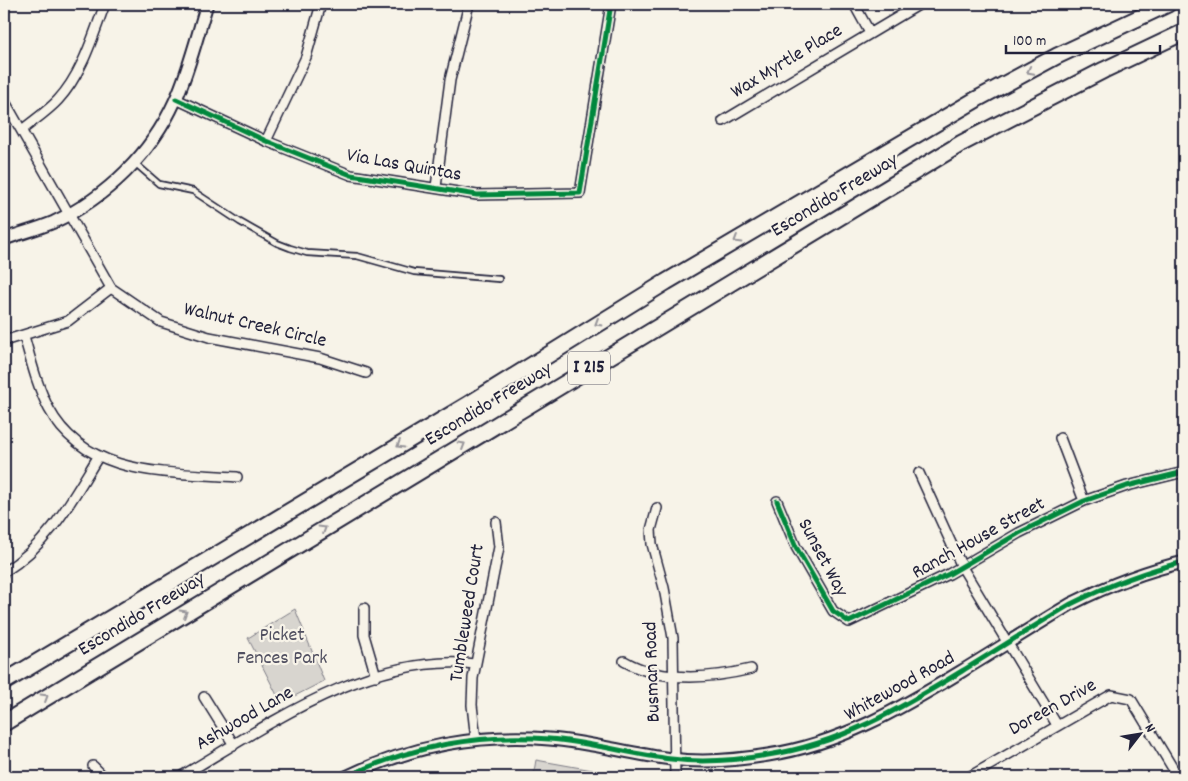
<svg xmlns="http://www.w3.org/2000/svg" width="1188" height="781" font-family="Dekko,sans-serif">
	<rect width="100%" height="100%" fill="#f7f3e8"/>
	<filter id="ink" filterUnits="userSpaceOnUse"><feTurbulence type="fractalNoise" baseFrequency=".02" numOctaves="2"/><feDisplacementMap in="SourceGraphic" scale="10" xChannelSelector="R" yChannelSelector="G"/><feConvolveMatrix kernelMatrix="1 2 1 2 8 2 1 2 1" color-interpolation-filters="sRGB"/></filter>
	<g filter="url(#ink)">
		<path fill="#d8d5cf" stroke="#7d7c85" d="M295 609 324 681 281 703 248 638Z
			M536 760 632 777H570L557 774 556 777H533Z"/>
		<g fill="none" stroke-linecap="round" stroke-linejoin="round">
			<defs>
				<path id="lane" d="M136 164 159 184 193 191 240 222 277 243 290 248 307 253 357 256 414 272 499 279"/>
				<path id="street" d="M854 4 870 33
					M176 99 266 141 351 175 477 195 580 193 611 4
					M4 100 111 288 161 322 209 337 320 358 366 373
					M723 121 920 4
					M22 130C34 120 48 111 58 100 82 74 93 36 105 4
					M266 141 306 57 321 4
					M436 187 450 80 469 4
					M24 336C31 361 37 386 49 409 86 478 171 472 237 477
					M4 341 68 321 111 288
					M1060 438 1084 501
					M919 473 962 567 1057 725
					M777 501 796 547 833 611 849 622 949 574 1019 533 1084 501 1127 486 1184 472
					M657 508 651 530 652 544 664 588 673 638 675 777
					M4 572C49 544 71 501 98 457
					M364 608V635L376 676
					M624 661C662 683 709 679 751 669
					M204 697 234 745
					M476 740 472 705 473 678 499 547 496 522
					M93 766 104 777
					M180 777C266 726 370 652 475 664
					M969 777 1111 695 1131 699 1178 777"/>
				<path id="secondary" d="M4 239C21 233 38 229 54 222 107 197 151 154 175 101 189 71 197 36 207 4
					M346 777C409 747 479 733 549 739 590 742 630 754 671 759 702 763 738 760 768 755 840 744 900 709 962 671 998 649 1034 626 1071 604 1107 586 1144 571 1184 562"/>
				<path id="highway" d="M4 682 469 404 666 282 977 99 1057 56 1168 4
					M4 723 962 143 1104 70 1184 32"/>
			</defs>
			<use href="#lane" stroke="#22223b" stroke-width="8"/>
			<use href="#street" stroke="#22223b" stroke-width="12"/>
			<use href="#secondary" stroke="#22223b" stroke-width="15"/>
			<use href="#highway" stroke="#22223b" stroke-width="19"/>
			<use href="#lane" stroke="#f7f3e8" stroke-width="4.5"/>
			<use href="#street" stroke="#f7f3e8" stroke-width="9"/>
			<use href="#secondary" stroke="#f7f3e8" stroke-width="11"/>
			<use href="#highway" stroke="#f7f3e8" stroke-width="15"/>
			<defs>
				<path id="cycleway" d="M176 99 266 141 351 175 477 195 580 193 611 4
					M777 501 796 547 833 611 849 622 949 574 1019 533 1084 501 1127 486 1184 472
					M346 777C409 747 479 733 549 739 590 742 630 754 671 759 702 763 738 760 768 755 840 744 900 709 962 671 998 649 1034 626 1071 604 1107 586 1144 571 1184 562"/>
			</defs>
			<use href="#cycleway" stroke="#f7f3e8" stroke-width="8"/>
			<use href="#cycleway" stroke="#00873e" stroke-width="5"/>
		</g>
		<defs><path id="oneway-chevron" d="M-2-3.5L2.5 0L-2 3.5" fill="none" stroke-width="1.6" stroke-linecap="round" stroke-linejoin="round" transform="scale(1.25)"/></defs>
		<g stroke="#97959a">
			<use href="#oneway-chevron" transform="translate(1030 71) rotate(152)"/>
			<use href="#oneway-chevron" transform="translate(737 240) rotate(149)"/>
			<use href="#oneway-chevron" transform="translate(598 323) rotate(149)"/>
			<use href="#oneway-chevron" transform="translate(400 445) rotate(149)"/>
			<use href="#oneway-chevron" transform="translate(462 445) rotate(-31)"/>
			<use href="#oneway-chevron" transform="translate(323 529) rotate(-31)"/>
			<use href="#oneway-chevron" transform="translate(184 613) rotate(-31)"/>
			<use href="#oneway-chevron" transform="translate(45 697) rotate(-31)"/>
		</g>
	</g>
	<g text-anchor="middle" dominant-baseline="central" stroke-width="4.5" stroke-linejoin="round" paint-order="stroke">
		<rect fill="#f7f3e8" stroke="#62616f" stroke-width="1" x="568" y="351.5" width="42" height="33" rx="4"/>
		<g font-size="19" font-weight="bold" fill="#22223b">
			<text x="589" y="368">I 215</text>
		</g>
		<g font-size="20" fill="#22223b" stroke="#f7f3e8">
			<text transform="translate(787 62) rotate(-31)">Wax Myrtle Place</text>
			<text transform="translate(404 166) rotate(10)">Via Las Quintas</text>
			<text transform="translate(835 196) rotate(-31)">Escondido Freeway</text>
			<text transform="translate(255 326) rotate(13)">Walnut Creek Circle</text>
			<text transform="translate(489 405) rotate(-31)">Escondido Freeway</text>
			<text transform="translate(979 539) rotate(-29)">Ranch House Street</text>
			<text transform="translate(822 558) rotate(62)">Sunset Way</text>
			<text transform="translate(468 613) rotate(-81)">Tumbleweed Court</text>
			<text transform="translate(142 615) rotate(-31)">Escondido Freeway</text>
			<text transform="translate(653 672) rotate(-92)">Busman Road</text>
			<text transform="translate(900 687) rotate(-29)">Whitewood Road</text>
			<text transform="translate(1053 708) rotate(-29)">Doreen Drive</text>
			<text transform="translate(245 719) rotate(-30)">Ashwood Lane</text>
		</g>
		<g font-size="20" fill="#504f60" stroke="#f7f3e8">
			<text x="282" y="636">Picket<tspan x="282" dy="23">Fences Park</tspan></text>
		</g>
	</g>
	<rect width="1188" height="781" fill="none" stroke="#f7f3e8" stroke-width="20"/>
	<rect x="10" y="10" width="1168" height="761" fill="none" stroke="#22223b" stroke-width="2" filter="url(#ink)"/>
	<g transform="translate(1140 734) rotate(59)" stroke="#f7f3e8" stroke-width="4" paint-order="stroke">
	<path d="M0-4L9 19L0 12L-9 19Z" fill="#22223b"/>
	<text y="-8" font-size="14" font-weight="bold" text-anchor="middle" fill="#22223b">N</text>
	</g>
	<path d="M1006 45v8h154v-8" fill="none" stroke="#22223b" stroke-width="2.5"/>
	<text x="1013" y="45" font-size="15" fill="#22223b" stroke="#f7f3e8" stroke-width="4" paint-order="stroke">100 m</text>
</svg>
